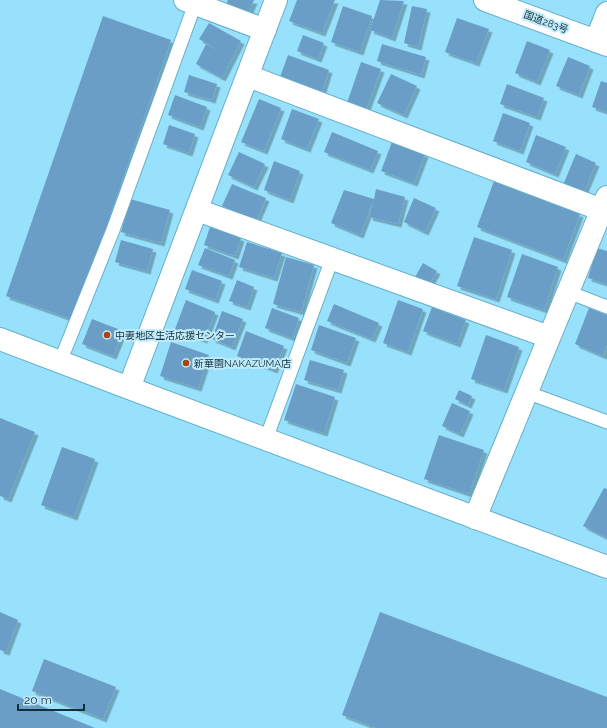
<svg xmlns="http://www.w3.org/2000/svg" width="607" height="728" font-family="Raleway,'Noto Sans JP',sans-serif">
	<defs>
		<filter id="shadow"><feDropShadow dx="3.5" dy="3.5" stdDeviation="0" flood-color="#0004"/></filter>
	</defs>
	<rect width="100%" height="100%" fill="#98e1fc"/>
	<path fill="#6b9ec7" filter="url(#shadow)" d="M228 0H254L248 14 226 4Z
		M297 0H335L322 33 289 21Z
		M380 0 404 1 392 38 370 30Z
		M343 6 372 16 360 52 331 42Z
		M412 6 427 9 418 47 404 43Z
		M103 16 171 40 74 320 6 296Z
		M457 18 489 29 476 63 445 52Z
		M209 23 241 41 222 78 196 64 206 44 221 52 199 39Z
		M303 35 324 43 318 59 297 51Z
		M527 41 550 50 537 82 515 73Z
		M382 44 426 57 421 75 377 61Z
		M288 55 329 70 322 92 280 77Z
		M568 57 590 66 579 95 556 86Z
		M361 62 381 69 365 113 346 106Z
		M391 74 417 86 404 115 377 103Z
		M189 75 217 84 212 100 184 92Z
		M601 81 607 83V112L592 107Z
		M507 84 544 98 537 117 500 104Z
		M175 95 207 107 200 127 168 115Z
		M259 99 281 108 264 151 241 142Z
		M292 109 319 119 307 149 281 139Z
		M503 113 530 123 520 151 493 141Z
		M169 125 195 134 189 153 163 144Z
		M332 132 378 151 370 170 324 152Z
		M536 135 566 147 555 174 526 162Z
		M392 142 425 154 414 183 381 171Z
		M239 152 265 164 254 187 228 175Z
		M576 154 596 163 583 194 563 185Z
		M274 161 300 171 290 200 264 190Z
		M494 181 580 214 563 260 477 227Z
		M232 184 266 198 256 221 222 206Z
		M376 189 405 197 398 224 369 217 373 201 360 235 331 223 344 190 374 199Z
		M414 198 436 208 425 232 404 222Z
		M130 199 170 210 161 243 121 232Z
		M210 227 241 238 235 256 204 245Z
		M474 237 512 250 496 299 457 286Z
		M121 240 153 249 147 271 115 262Z
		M247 242 282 253 274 278 239 267Z
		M205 248 235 260 229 276 198 265Z
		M597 248 607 251V284L588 278Z
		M522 254 558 267 544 310 507 297Z
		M286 257 314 265 301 312 273 304Z
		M423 263 437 271 429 285 415 277Z
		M192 270 222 281 215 300 185 289Z
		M237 280 254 287 247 307 229 301Z
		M186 300 215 312 204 340 175 329Z
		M398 300 423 309 408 352 383 343Z
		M334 304 379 323 372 339 327 321Z
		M432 307 466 320 457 344 423 331Z
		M272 308 299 318 292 338 265 328Z
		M589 308 607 315V345L603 356 575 344Z
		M222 311 243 319 232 347 212 339Z
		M92 319 123 331 113 356 82 344Z
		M319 325 356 338 347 363 311 350Z
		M246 331 284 346 274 370 237 356Z
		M486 335 519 347 504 390 471 379Z
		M171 342 209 355 198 388 160 376Z
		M310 360 344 370 338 390 304 380Z
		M296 384 335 397 324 433 284 420Z
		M459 390 472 396 468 405 455 399Z
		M452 403 470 411 460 434 442 426Z
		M0 418 35 432 8 499 0 496Z
		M439 435 484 450 469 494 424 479Z
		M62 447 95 459 74 517 41 505Z
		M604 488 607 489V538L583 526Z
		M0 612 18 620 6 652 0 650Z
		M380 612 607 697V728H376L342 715Z
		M44 659 116 687 103 719 32 691Z
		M0 689 95 728H0Z"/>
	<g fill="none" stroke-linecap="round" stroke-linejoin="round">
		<defs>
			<path id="service" d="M568 292 607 307
				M60 362 113 230 195 4
				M526 392 607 422
				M266 439 332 259"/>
			<path id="minor" d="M185 0 265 30
				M596 41 607 13
				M248 76 602 210
				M197 210 549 337
				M475 518 607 197"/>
			<path id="tertiary" d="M0 339 129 388 607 567
				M129 388 276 0"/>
			<path id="trunk" d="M485 0 607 45"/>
		</defs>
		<use href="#service" stroke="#66aec8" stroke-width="15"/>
		<use href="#minor" stroke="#66aec8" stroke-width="24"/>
		<use href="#tertiary" stroke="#66aec8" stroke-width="24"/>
		<use href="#trunk" stroke="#66aec8" stroke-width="24"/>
		<use href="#service" stroke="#fff" stroke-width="13"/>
		<use href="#minor" stroke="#fff" stroke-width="22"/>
		<use href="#tertiary" stroke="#fff" stroke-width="22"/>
		<use href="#trunk" stroke="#fff" stroke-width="22"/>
	</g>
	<g fill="#a8450f" stroke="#c0eafa" stroke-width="1.5">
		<circle cx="107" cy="335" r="4"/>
		<circle cx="186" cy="363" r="4"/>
	</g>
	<g text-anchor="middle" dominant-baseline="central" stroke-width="4" stroke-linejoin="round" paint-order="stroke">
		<g font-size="10" fill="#11303a" stroke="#c0eafa">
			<text transform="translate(546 22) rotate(20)">国道283号</text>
		</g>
		<g font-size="10" fill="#11303a" stroke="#c0eafa" text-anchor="start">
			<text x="115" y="335">中妻地区生活応援センター</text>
			<text x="194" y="363">新華園NAKAZUMA店</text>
		</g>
	</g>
	<path d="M18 704v6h66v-6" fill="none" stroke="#11303a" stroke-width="2"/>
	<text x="24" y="704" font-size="12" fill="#11303a" stroke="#c0eafa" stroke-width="3" paint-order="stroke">20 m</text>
</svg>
